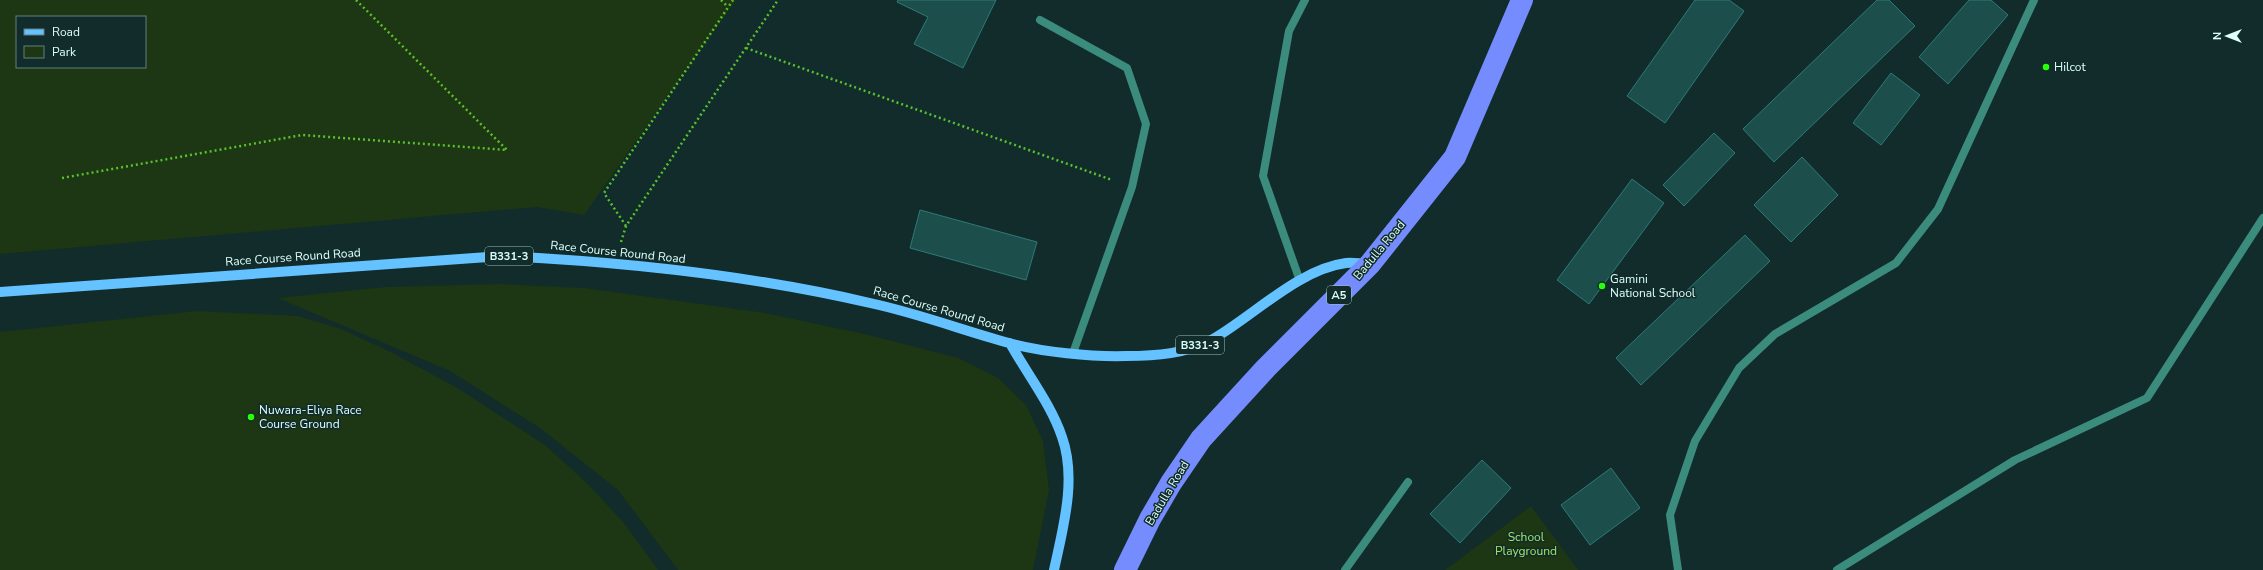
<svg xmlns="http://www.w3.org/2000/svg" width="2263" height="570" font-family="'Nunito Sans',sans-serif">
	<rect width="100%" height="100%" fill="#112c2b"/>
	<path fill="#1d3613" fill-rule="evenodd" d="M0 0H736L584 215 537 207 0 254ZM17 17H145V67H17Z
		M497 284 584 288 765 313 869 335 958 358 998 378 1026 405 1043 441 1049 490 1033 570H678L618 490 540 428 450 371 278 298 386 287Z
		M197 311 298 316 341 329 391 352 459 389 545 445 589 485 624 523 658 570H0V332Z
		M1531 506 1578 570H1445Z"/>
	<path fill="#1c4e4c" stroke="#2e7a78" d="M898 0H996L963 68 914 44 928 17 897 2Z
		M1695 0H1729L1744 11 1665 123 1627 96Z
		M1877 0H1889L1915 26 1774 162 1743 129Z
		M1969 0H1991L2008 15 1948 84 1919 57Z
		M1891 73 1920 95 1881 145 1853 123Z
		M1714 133 1735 153 1684 206 1663 185Z
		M1802 157 1838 195 1791 242 1754 205Z
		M1632 179 1664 203 1589 304 1557 280Z
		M920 210 1037 242 1026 280 910 248Z
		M1745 235 1770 261 1641 385 1616 358Z
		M1482 460 1511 488 1460 543 1430 514Z
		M1611 468 1640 508 1590 545 1561 505Z"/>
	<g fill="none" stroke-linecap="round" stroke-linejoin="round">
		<path stroke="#59c12d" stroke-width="2.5" stroke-dasharray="2 3" stroke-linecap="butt" d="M356 0 507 150
			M721 0 728 7
			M746 48 1112 180
			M62 178 302 135 507 150
			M626 226 604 193 733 0
			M621 242 626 226 778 0"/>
		<path stroke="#3b8c7c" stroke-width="8" d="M1040 20 1127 68 1146 124 1132 187 1073 353
			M1300 281 1263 176 1289 31 1305 0
			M1345 570 1408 482"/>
		<path stroke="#3b8c7c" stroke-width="8" d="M1678 570 1670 515 1695 441 1739 368 1775 334 1896 263 1938 209 2034 0
			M1837 570 2015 460 2147 398 2263 218"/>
		<path stroke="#63c2ff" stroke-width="10" d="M0 292 502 256C625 262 750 275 870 303 917 313 962 330 1009 343 1042 352 1091 357 1126 356 1155 356 1187 354 1213 339 1253 316 1299 269 1346 263 1353 262 1361 264 1369 264
			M1010 343C1027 374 1051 404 1062 437 1077 479 1063 528 1054 570"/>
		<path stroke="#758cff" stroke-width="22" d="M1125 570 1150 519 1171 483 1201 439 1266 368 1370 264 1455 157 1522 0"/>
	</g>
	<g fill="#29ff08" stroke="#112c2b" stroke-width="1.5">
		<circle cx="2046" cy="67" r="4"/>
		<circle cx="1602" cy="286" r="4"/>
		<circle cx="251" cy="417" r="4"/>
	</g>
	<g text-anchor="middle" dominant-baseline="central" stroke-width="3" stroke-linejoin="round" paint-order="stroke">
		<g fill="#112c2b" stroke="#9fc0bd" stroke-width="1">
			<rect x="485" y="247" width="48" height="18" rx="3"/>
			<rect x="1327" y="286" width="24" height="18" rx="3"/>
			<rect x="1176" y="336" width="48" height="18" rx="3"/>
		</g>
		<g font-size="11" font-weight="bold" fill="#dcfffb">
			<text x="509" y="256">B331-3</text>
			<text x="1339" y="295">A5</text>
			<text x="1200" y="345">B331-3</text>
		</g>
		<g font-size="12" fill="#dcfffb" stroke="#112c2b" text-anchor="start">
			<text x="2054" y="67">Hilcot</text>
			<text x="1610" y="279">Gamini<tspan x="1610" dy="14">National School</tspan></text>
			<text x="259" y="410">Nuwara-Eliya Race<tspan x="259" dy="14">Course Ground</tspan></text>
		</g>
		<g font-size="12" fill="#dcfffb" stroke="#112c2b">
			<text transform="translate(1379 250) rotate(-50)">Badulla Road</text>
			<text transform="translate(618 252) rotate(6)">Race Course Round Road</text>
			<text transform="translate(293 257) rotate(-4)">Race Course Round Road</text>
			<text transform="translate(939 309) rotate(16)">Race Course Round Road</text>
			<text transform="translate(1167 493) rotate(-59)">Badulla Road</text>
		</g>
		<g font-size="12" fill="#a1e463" stroke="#112c2b">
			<text x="1526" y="537">School<tspan x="1526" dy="14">Playground</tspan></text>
		</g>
	</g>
	<rect x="16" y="16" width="130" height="52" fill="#112c2b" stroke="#62807e"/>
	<rect x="24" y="29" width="20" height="6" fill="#63c2ff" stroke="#62807e"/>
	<text x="52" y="36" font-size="12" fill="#dcfffb">Road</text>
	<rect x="24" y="46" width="20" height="12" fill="#1d3613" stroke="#62807e"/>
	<text x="52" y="56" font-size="12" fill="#dcfffb">Park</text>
	<g transform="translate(2227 36) rotate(270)" stroke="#112c2b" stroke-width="3" paint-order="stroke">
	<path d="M0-3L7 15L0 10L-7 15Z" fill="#dcfffb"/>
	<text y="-6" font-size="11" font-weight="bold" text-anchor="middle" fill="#dcfffb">N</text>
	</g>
</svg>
